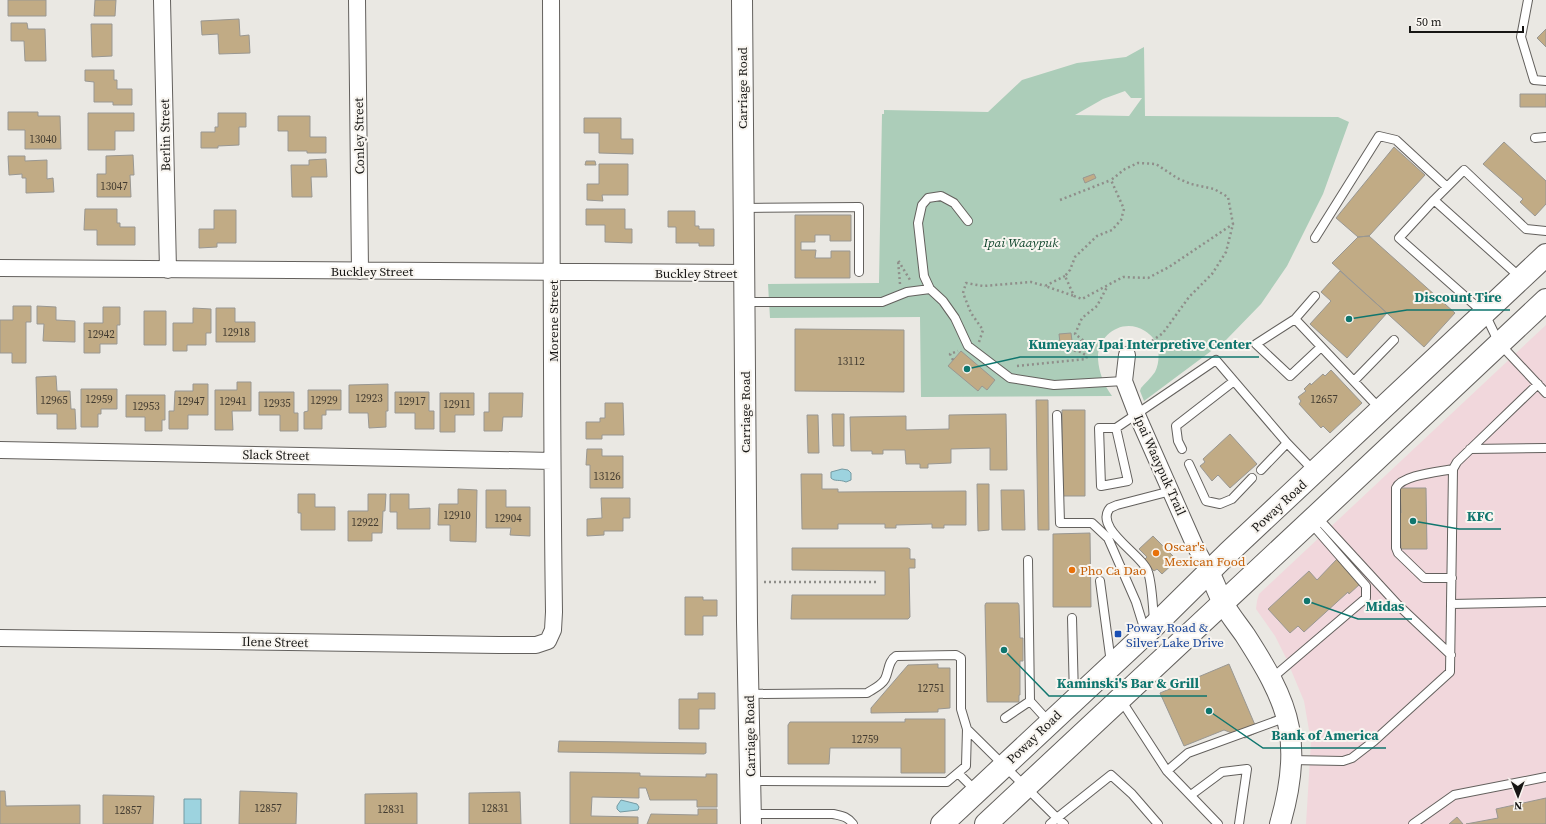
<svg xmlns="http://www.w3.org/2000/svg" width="1546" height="824" font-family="'Source Serif 4',serif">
	<rect width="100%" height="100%" fill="#eae8e3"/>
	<path fill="#f1d7dc" d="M1546 325V824H1306L1311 742 1304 701 1286 658 1275 636 1256 609 1257 601 1259 594Z"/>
	<path fill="#accdb9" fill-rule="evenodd" d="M1144 47 1145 116 1338 117 1349 122 1323 194 1287 266 1261 304 1226 340 1144 401 1140 391 1141 388C1145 383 1151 378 1155 372 1159 364 1159 356 1158 348 1156 340 1151 335 1145 331 1124 317 1097 334 1098 359 1099 373 1104 385 1112 396L921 397 920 317 770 318 768 284 879 283 882 114H884V110L988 112 1022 80 1077 63 1126 57ZM1125 91 1131 98H1142L1129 116 1075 115 1103 99Z"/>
	<path fill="#9dd3df" stroke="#759aa2" d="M842 469 848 470 851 473V480L846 482C839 479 835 482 831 478V472Z
		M184 799H201V824H184Z
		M621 800 637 804 639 807 638 810 620 812 617 809V806Z"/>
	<path fill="#c1ab85" stroke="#999792" d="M8 0H46V16H8Z
		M95 0H116L115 16H94Z
		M239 19 240 36 249 35 250 53 219 54 218 34 202 35 201 21Z
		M11 23H27L28 29H45L46 61H25L24 41H11Z
		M91 24H112V56L92 57Z
		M1546 29V47L1537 38Z
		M85 70H114V80H117V89H132V105H113V102H94V82L85 81Z
		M1520 94H1546V107H1520Z
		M8 112H38V116H60L61 149H25V130H8Z
		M88 113H134V131H115V150H88Z
		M218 113H246V127H239V145L218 146V148H201V132H215V127H218Z
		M278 116H310V137H326V153H307V151H288V131H278Z
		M584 118H621V139H633V154L599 153V133H584Z
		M1504 142 1546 181V204L1535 216 1520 202 1523 199 1483 164Z
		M1394 147 1425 175 1369 236 1358 237 1336 218Z
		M133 155 134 175H130L131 197H97V174H106V156Z
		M8 156H25V161L47 160V179L53 178 54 192 26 193V178H22V174L9 175Z
		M326 159 327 177H311L312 197H292L291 165H309V160Z
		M586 161H595L596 165H585Z
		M599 164H628V195H602L603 201 587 200V184H599Z
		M1094 174 1096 178 1085 183 1083 178Z
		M85 209H117V223H120V227H135V245H97V230H84Z
		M586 209H625V229H632V243L605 242V225H586Z
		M214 210H236V243H217V247L199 248V229H214Z
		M668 211H695V226H699V229H714V246H699V243H676V227H668Z
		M795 215H851V241H830V235H815V242H801V250H816L815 258H831V251H850V278H795Z
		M1369 236 1455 313 1424 347 1332 263 1358 237Z
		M1340 271 1387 313 1347 358 1310 324 1331 301 1321 292Z
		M13 306H31V322H26V363H12V353H0V320H13Z
		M37 306 56 307V320L75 321V342L43 341 44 324H37Z
		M103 307H120V325H117V344H100V353H84V323H103Z
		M193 308 211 309V333H206V345H187V351H173V323H193Z
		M216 308H235V322H255V342H216Z
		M144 311H166V345H144Z
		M795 329 904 330V392L795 391Z
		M1071 333 1072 341 1060 343 1059 334Z
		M961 351 995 380 987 390 982 386 978 391 948 366Z
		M1331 370 1362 403 1330 433 1323 426 1321 428 1299 404 1301 401 1298 397 1306 391 1304 389 1310 383 1311 385 1323 374 1325 376Z
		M56 376 57 391H70L71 409H75L76 429H57V414H37L36 377Z
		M237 382H251V411H232L233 430H215V390H237Z
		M193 384H208V415H188V429H169V411H174L175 391H193Z
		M388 384V411H386V427L369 428 368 413H349V385Z
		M81 389H117V409H101V414H98V427H81Z
		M308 390H341V410H326V415H322V429H304V412L308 411Z
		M259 392H294V413H298V431H280V415H259Z
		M395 392H429V411H434V429H415V413H395Z
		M440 393H474V415H455V432H440Z
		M489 393H523L522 417H503L502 431H484V412H489Z
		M126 395H165V420H162V431H145V417H126Z
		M1036 400H1048L1049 530H1038Z
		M605 403H623L624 435H602V439H586V422H600V418H605Z
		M1062 410H1085V496H1062Z
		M832 414H844V446H833Z
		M1006 414 1007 470H990V448L951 449V463L928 464V468H920V464H906L905 450H883V454H872V451H851L850 417 906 416V430L949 429V415Z
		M807 415H818L819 453H808Z
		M1230 434 1257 464 1230 488 1218 475 1212 481 1200 466 1205 462 1203 459Z
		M587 449H602V456H623V488H590V465H586Z
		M801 474H822V489H838V492L966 491V525H944V528H932V524L896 525V528H885V524H838V529H802Z
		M977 484H989V530L978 531Z
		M1400 488H1426L1427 549H1401L1399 513H1401Z
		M458 489 477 490 476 542 450 541V525H438L439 504H458Z
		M486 490H506V507H530V536L510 535 511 528H486Z
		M1001 490H1024L1025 530H1002Z
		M298 494H315V507H335V530H301V513H298Z
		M368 494H386L385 511H383L382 533H372V541H348V511H368Z
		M390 494H409V509L430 508V529H397V512H390Z
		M601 498H630V518H623V531H604V535L587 536V519L602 518Z
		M1090 533 1091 607H1053V534Z
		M1153 536 1177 560 1162 574 1157 569 1154 571 1144 560 1147 557 1139 549Z
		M792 548H908L910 549V559H915V568H909L910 617 908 619H791L792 595H885V571L792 570Z
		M1337 559 1360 584 1349 594 1348 592 1304 632 1298 626 1290 633 1268 609 1309 571 1317 580Z
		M685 597H703V600H717V616H703V635H685Z
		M986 603H1018L1019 605 1020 638H1023V661H1020V695H1019V702H987L985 605Z
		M938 664V668H950V708L938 709V712L871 713V708L908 665Z
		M1229 664 1258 732 1245 738 1224 730 1184 746 1160 693Z
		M698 693H715V709H699V729H679V699H698Z
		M905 719H945V773H901V748H830L829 764H788V725L790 722H905Z
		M559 741 706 743V753L704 754 558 752Z
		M570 772 640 773V776L706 777V774H717V807H697V800H650L646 788H639V798L592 797 591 816 638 817V824H570Z
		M0 791H5L6 806 80 805V824H0Z
		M240 791 297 793 296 824H239Z
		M520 792 521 824H469V793Z
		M417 793V824H365V794Z
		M103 795 154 796 153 824H103Z
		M1546 798V824H1466L1498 818 1496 809Z
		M698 809H717V824H647L651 814 698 815Z
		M1457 817 1463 824H1449Z"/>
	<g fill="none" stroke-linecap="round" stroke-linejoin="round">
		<defs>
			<path id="service" d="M1528 0 1521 37 1534 80 1546 81
				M1535 138 1546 137
				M1447 187 1464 170 1526 229 1546 231
				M744 208 859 207V272
				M968 221 954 203 941 196 928 198 922 205 918 223 924 276 930 289 943 301 955 318 968 346 1010 378 1054 385 1124 381
				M1315 238 1379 136 1396 140 1447 187 1434 200
				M1521 278 1434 200 1399 238 1485 314 1499 343 1546 393
				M1315 296 1295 319 1381 410
				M744 302H882L907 292 930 289
				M1295 319 1256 344 1290 376 1321 347
				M1354 381 1394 340
				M1057 415 1060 523H1092L1108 538 1136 602 1145 631
				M1116 428H1099L1101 486 1128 481 1116 428 1216 360 1287 443 1314 471
				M1182 449 1178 441 1176 426 1234 381
				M1470 449 1546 448
				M1189 464 1206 501 1220 504 1232 499 1252 478
				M1261 470 1287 443
				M1316 516 1397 604 1451 655
				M1028 560 1030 701 1049 722
				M1452 578H1424L1398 553 1396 548V488C1402 475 1438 472 1453 469
				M1100 581 1111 663
				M1451 604 1546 602
				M1072 618 1074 697
				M1154 621C1153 607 1152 584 1148 572 1143 555 1093 528 1110 508L1117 505 1171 491
				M1271 679 1366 598V586L1311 523
				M749 694 867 693C873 689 881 686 885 679 889 671 888 661 896 656L956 655 961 658V709L967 729 966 766 947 782 751 781
				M1121 700 1167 771 1218 824
				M1005 718 1030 701
				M967 729 1057 818 1050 824
				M1291 760 1343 761 1352 758 1374 741 1450 672 1453 469 1457 462 1538 384
				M1167 771 1188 753 1287 717
				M958 773 977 792
				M1191 795 1222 772 1247 769 1239 824
				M751 814H833C842 816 847 816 853 824
				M1064 824 1057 818 1111 775 1132 794 1158 824
				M1413 824 1454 795 1546 777"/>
			<path id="minor" d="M162 0 168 270
				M357 0 360 271
				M0 268 744 273
				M1127 355 1124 381 1137 415 1194 544 1209 572
				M0 450 552 461
				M0 638 499 645H536L548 641 553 630 554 612C551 408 552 204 551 0"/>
			<path id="tertiary" d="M742 0 747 622 751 824
				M1209 572C1214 582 1218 593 1223 603 1229 614 1238 625 1245 635 1263 663 1283 695 1289 728 1295 760 1289 793 1280 824"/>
			<path id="primary" d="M942 824 1155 625 1228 553 1546 255
				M986 824 1316 516 1546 300"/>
		</defs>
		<use href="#service" stroke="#63605d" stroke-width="10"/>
		<use href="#minor" stroke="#63605d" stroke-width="18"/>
		<use href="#tertiary" stroke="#63605d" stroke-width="22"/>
		<use href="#primary" stroke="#63605d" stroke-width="24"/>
		<path stroke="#8f8e8a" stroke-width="2.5" stroke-dasharray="2 3" stroke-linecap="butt" d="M1060 200 1111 180
			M1065 276 1045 286 1074 296
			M900 284 898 260 910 280
			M1152 341 1163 333 1189 297 1212 274 1226 252 1233 224 1228 197 1214 189 1191 184 1177 178 1156 164 1138 163 1125 169 1111 180 1124 209 1121 220 1112 230 1097 236 1075 257 1070 270 1065 276 1074 296 1082 299 1123 277 1148 278 1169 267 1233 224
			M979 342 983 330 971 313 963 293 966 283 983 286 1031 282 1045 286
			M953 360 950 354 958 351
			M1017 366 1086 359 1087 356 1081 352 1056 347 1065 344 1084 341 1075 334 1082 318 1097 306 1107 287
			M764 582H877"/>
		<use href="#service" stroke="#fff" stroke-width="8"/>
		<use href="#minor" stroke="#fff" stroke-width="16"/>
		<use href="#tertiary" stroke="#fff" stroke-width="20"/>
		<use href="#primary" stroke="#fff" stroke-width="22"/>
	</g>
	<g fill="#e8710a" stroke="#f8f5f0" stroke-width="1.5">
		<circle cx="1156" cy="553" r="4"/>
		<circle cx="1072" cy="570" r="4"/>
	</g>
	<rect fill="#1a4fb4" stroke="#f8f5f0" stroke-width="1.5" x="1114" y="630" width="8" height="8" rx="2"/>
	<g text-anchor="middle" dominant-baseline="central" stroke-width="4" stroke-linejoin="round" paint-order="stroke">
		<g font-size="11" fill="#423b30">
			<text x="43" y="139">13040</text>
			<text x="114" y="186">13047</text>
			<text x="236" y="332">12918</text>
			<text x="101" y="334">12942</text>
			<text x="851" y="361">13112</text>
			<text x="369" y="398">12923</text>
			<text x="99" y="399">12959</text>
			<text x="1324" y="399">12657</text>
			<text x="54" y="400">12965</text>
			<text x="324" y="400">12929</text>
			<text x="191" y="401">12947</text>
			<text x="233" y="401">12941</text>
			<text x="412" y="401">12917</text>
			<text x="277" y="403">12935</text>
			<text x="457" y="404">12911</text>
			<text x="146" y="406">12953</text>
			<text x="607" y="476">13126</text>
			<text x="457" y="515">12910</text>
			<text x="508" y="518">12904</text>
			<text x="365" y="522">12922</text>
			<text x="931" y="688">12751</text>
			<text x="865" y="739">12759</text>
			<text x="268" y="808">12857</text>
			<text x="495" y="808">12831</text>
			<text x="391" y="809">12831</text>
			<text x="128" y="810">12857</text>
		</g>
		<g font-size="13" fill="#171614" stroke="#f8f5f0">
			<text transform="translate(742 88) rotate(-90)">Carriage Road</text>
			<text transform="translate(165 135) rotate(-91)">Berlin Street</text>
			<text transform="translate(359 136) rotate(-91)">Conley Street</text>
			<text x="372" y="271">Buckley Street</text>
			<text x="696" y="273">Buckley Street</text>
			<text transform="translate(553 321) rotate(-90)">Morene Street</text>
			<text transform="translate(745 412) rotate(-90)">Carriage Road</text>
			<text transform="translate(276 455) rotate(1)">Slack Street</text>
			<text transform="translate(1160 465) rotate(66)">Ipai Waaypuk Trail</text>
			<text transform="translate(1279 506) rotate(-43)">Poway Road</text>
			<text transform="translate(275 642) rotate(1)">Ilene Street</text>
			<text transform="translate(750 736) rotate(-91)">Carriage Road</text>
			<text transform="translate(1034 737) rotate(-44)">Poway Road</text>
		</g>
		<g font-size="13" font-style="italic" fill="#11462d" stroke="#f8f5f0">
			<text x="1021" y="242">Ipai Waaypuk</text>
		</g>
		<g font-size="13" fill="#c56008" stroke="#f8f5f0" text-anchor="start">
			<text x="1164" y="546">Oscar's<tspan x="1164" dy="15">Mexican Food</tspan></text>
			<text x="1080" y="570">Pho Ca Dao</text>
		</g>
		<g font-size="13" fill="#164399" stroke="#f8f5f0" text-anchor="start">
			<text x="1126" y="627">Poway Road &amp;<tspan x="1126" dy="15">Silver Lake Drive</tspan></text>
		</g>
	</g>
	<path fill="none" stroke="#0f766e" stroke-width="1.5" d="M1349 319L1407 310H1510M967 369L1020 357H1259M1413 521L1459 529H1501M1307 601L1358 619H1412M1004 650L1049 696H1207M1209 711L1263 748H1386"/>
	<g fill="#0f766e" stroke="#f8f5f0" stroke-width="1.5">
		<circle cx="1349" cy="319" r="4"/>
		<circle cx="967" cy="369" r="4"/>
		<circle cx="1413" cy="521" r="4"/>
		<circle cx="1307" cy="601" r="4"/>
		<circle cx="1004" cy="650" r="4"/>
		<circle cx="1209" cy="711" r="4"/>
	</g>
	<g font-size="14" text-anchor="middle" font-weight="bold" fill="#0f766e" stroke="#f8f5f0" stroke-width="4" stroke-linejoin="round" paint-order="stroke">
		<text x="1458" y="302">Discount Tire</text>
		<text x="1140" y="349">Kumeyaay Ipai Interpretive Center</text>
		<text x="1480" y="521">KFC</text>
		<text x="1385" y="611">Midas</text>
		<text x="1128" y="688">Kaminski's Bar &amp; Grill</text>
		<text x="1325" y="740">Bank of America</text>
	</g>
	<g transform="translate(1518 796) rotate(179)" stroke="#f8f5f0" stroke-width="3" paint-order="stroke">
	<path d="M0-3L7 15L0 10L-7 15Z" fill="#171614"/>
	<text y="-6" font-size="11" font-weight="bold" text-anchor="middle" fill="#171614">N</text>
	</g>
	<path d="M1410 26v6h113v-6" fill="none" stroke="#171614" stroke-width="2"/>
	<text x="1416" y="26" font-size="12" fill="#171614" stroke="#f8f5f0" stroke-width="3" paint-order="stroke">50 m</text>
</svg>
